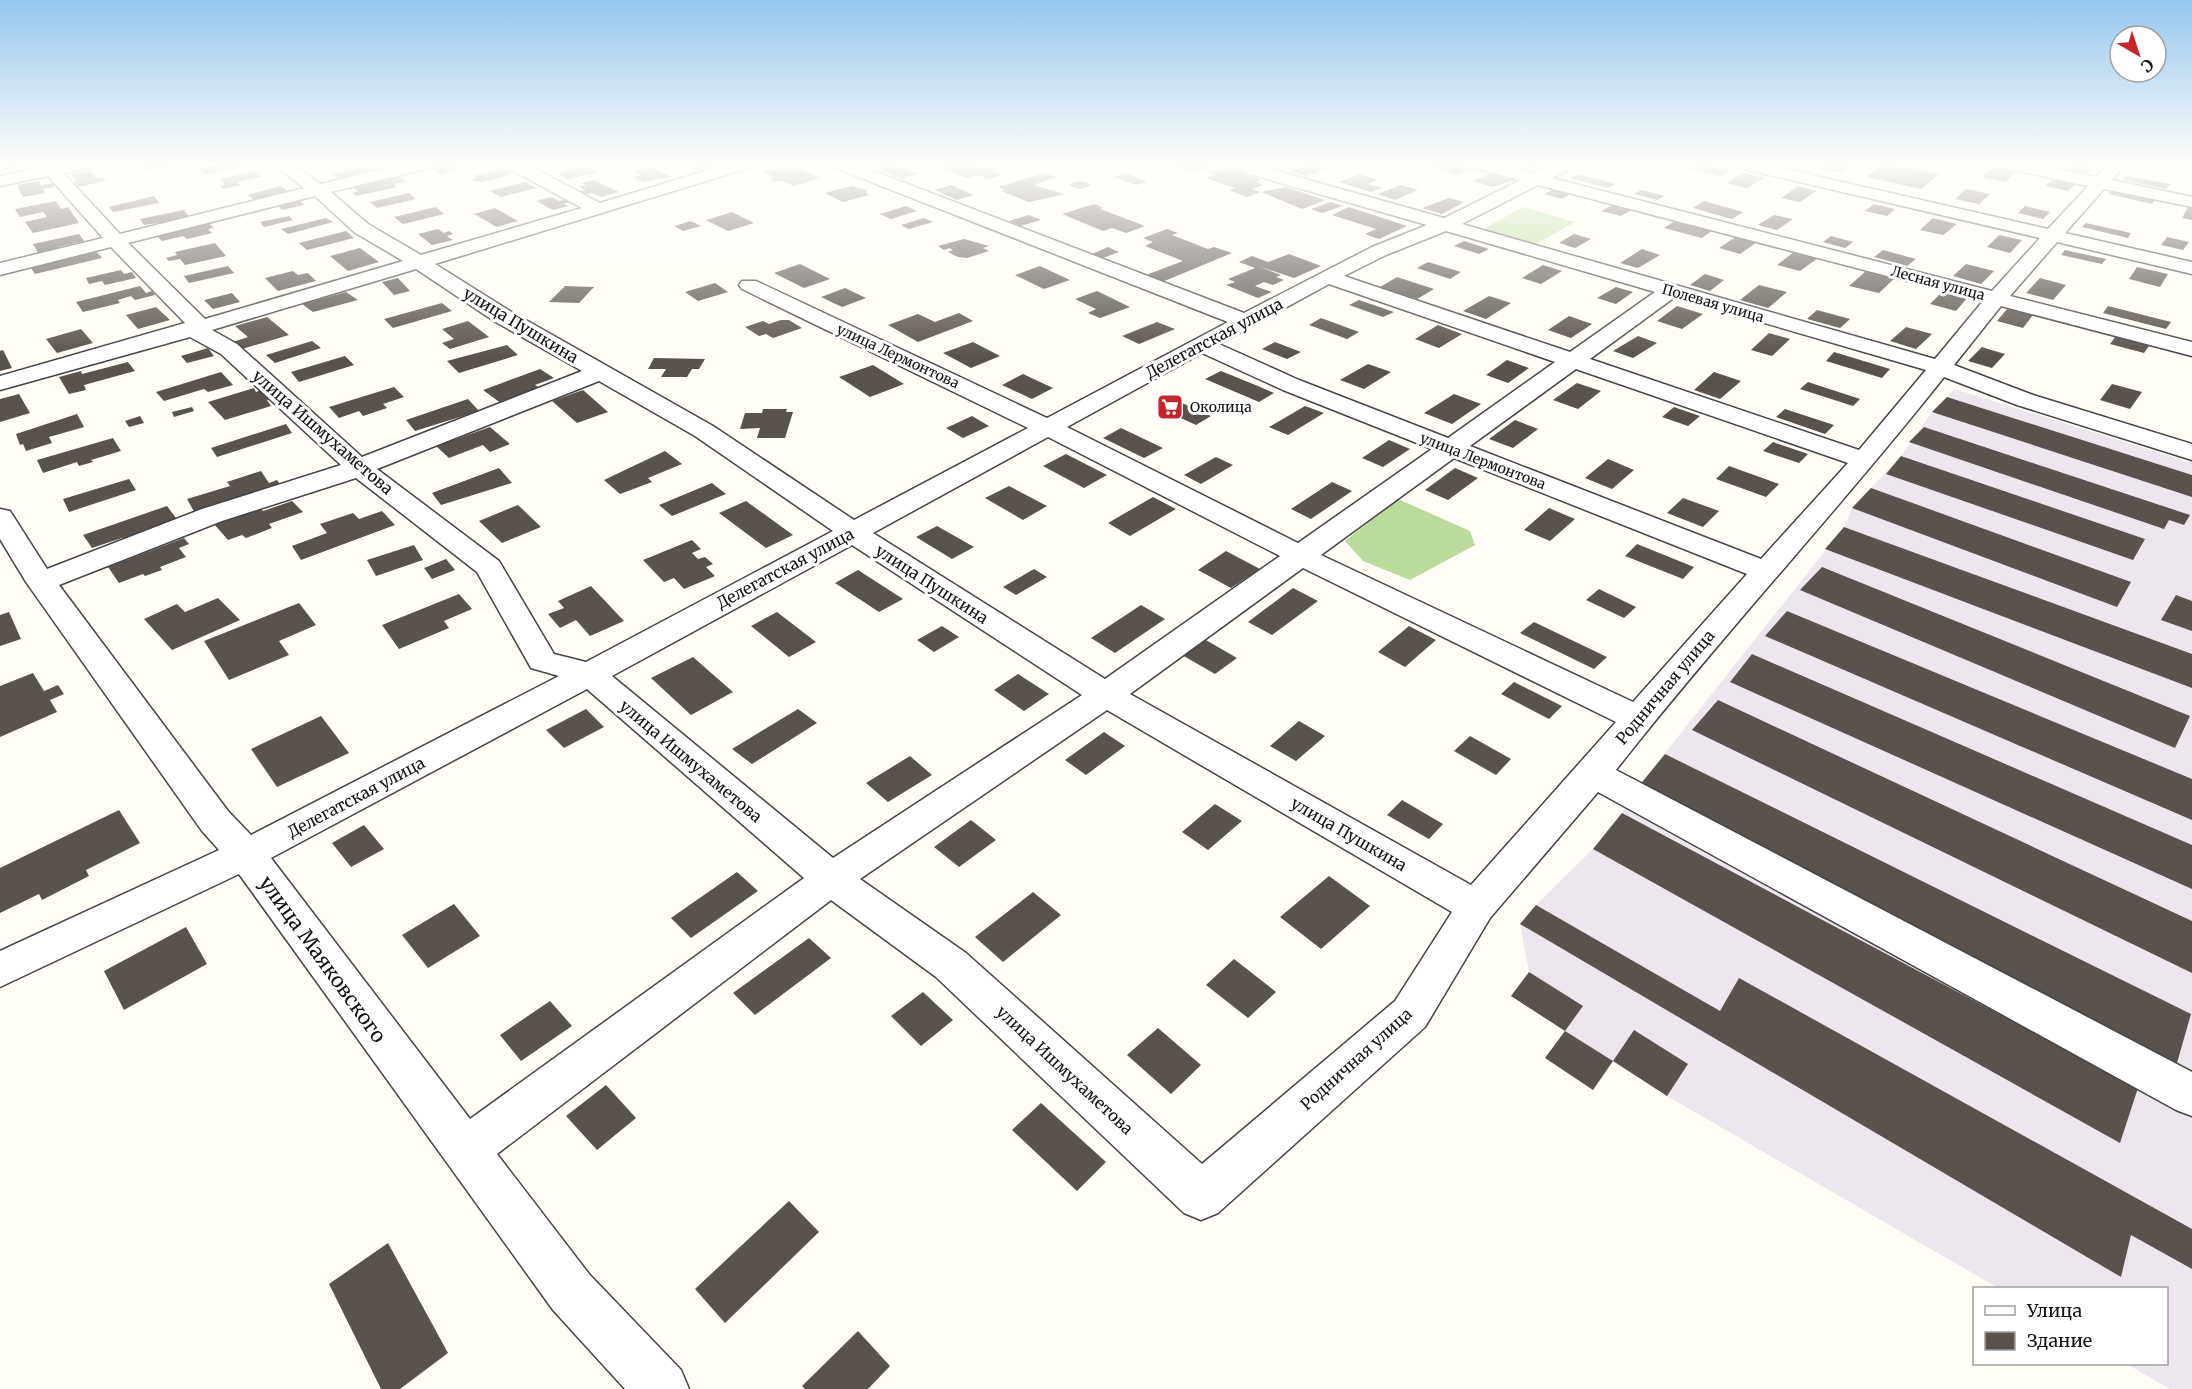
<svg xmlns="http://www.w3.org/2000/svg" width="2192" height="1389" font-family="Merriweather,serif">
	<rect width="100%" height="100%" fill="#fffdf5"/>
	<path fill="#eee6ef" d="M1955 389 2192 463V1389H2170L2127 1364H2166V1288H1998L1667 1096 1613 1061 1593 1090 1545 1058 1565 1031 1511 996 1529 972 1520 924 1536 905 1593 849 1622 813 1639 786 1844 527 1852 508 1901 456 1932 412Z"/>
	<path fill="#b9dc9c" d="M1523 207 1575 222 1534 245 1482 230Z
		M1398 499 1470 531 1475 545 1410 580 1363 561 1345 541Z"/>
	<path fill="#5a524d" d="M0 163H24L26 166 5 170Z
		M137 163H165L169 167 144 170Z
		M225 163 250 165 205 174 199 168Z
		M440 163 442 164 472 163 440 175 427 166Z
		M685 163H710L715 166 697 170Z
		M892 163 901 167 917 174 901 179 876 167Z
		M941 163H972L985 168 992 166 999 169 991 171 1002 175 989 179 978 175 966 178 939 167 946 165Z
		M1165 163H1204L1216 167 1190 172Z
		M1312 163 1329 168 1306 176 1290 171Z
		M1394 163H1452L1472 168 1456 175 1417 163 1407 167Z
		M1519 163H1550L1529 169 1515 164Z
		M1701 163 1730 170 1720 176 1690 169Z
		M1829 163H1847L1853 164 1841 173 1820 168Z
		M1886 163 1939 174 1921 189 1866 177Z
		M2073 163H2091L2096 164 2087 173 2067 169Z
		M369 166 385 170 351 177 338 178 332 174Z
		M588 166 598 172 568 179 558 174Z
		M1994 166 2017 171 2005 182 1982 177Z
		M651 167 672 177 643 182 633 177 641 175 635 171Z
		M797 168 821 178 794 186 782 181H773L771 179 774 177 764 172 772 169 786 171Z
		M505 169 513 174 482 182 469 180 476 178 473 176Z
		M1216 170 1223 172 1231 170 1261 180 1256 182 1263 185 1252 189 1261 192 1247 197 1229 190 1235 188 1206 178 1215 175 1209 173Z
		M90 171 97 178 102 177 106 181 77 187 73 182 77 181 71 175Z
		M256 171 262 177 237 182 240 185 223 189 221 186 225 185 220 179Z
		M1044 173 1057 177 1033 185 1064 194 1029 202 1001 191 1005 190 998 187Z
		M1126 173 1147 182 1136 185 1114 177Z
		M1492 173 1516 180 1492 187 1473 181Z
		M1743 173 1764 178 1747 188 1726 183Z
		M1360 174 1378 180 1368 184 1382 188 1371 192 1339 182Z
		M1579 174 1616 184 1607 188 1570 178Z
		M398 176 406 182 393 184 397 187 356 196 352 193 358 191 352 186Z
		M2126 176 2170 184 2166 189 2123 180Z
		M2054 178 2077 183 2068 191 2045 186Z
		M593 180 619 192 601 197 592 193 585 195 580 192 585 190 579 187 586 185 581 183Z
		M39 181 41 185 52 183 54 187 43 189 45 193 23 197 17 185Z
		M1080 181 1092 185 1080 189 1068 185Z
		M525 182 536 188 501 197 490 191Z
		M951 185 973 195 957 200 935 190Z
		M1401 185 1418 190 1395 200 1378 194Z
		M281 186 290 194 263 198 266 200 256 202 248 195Z
		M851 186 866 190V193L869 195 843 202 825 193Z
		M1798 186 1816 191 1800 202 1781 198Z
		M1286 187 1325 200 1302 209 1261 192Z
		M1555 189 1572 193 1562 199 1544 194Z
		M1966 189 1990 194 1979 204 1955 199Z
		M1641 190 1665 196 1658 200 1634 194Z
		M2112 191 2155 200 2152 204 2109 194Z
		M409 193 416 199 377 208 370 202Z
		M154 196 159 203 113 212 109 207Z
		M551 197 559 201 567 199 571 201 563 204 568 206 553 210 536 201Z
		M1449 198 1464 202 1442 214 1422 208Z
		M299 200 304 205 282 210 277 205Z
		M56 201 61 209 68 207 79 223 33 233 25 222 47 217 43 212 20 217 15 209Z
		M1704 201 1743 212 1732 219 1693 208Z
		M1331 202 1343 206 1322 213 1311 209Z
		M1094 204 1104 208 1100 209 1145 226 1126 233 1112 228 1103 231 1062 214Z
		M1614 204 1633 209 1621 216 1601 211Z
		M1874 204 1895 209 1887 216 1865 211Z
		M906 206 917 211 891 219 880 214Z
		M2025 206 2050 212 2043 219 2018 213Z
		M436 207 444 214 403 224 394 217Z
		M1349 207 1407 226 1379 239 1365 234 1376 229 1332 215Z
		M2188 207 2192 208V220L2182 218Z
		M495 208 518 221 497 227 474 214Z
		M184 210 190 218 144 225 140 219Z
		M732 212 754 223 728 231 706 220Z
		M1029 215 1041 220 1021 226 1009 221Z
		M1774 215 1793 219 1777 230 1758 225Z
		M289 216 293 220 264 227 260 222Z
		M326 218 333 222 288 234 281 229Z
		M924 218 933 222 909 229 901 225Z
		M1933 218 1957 224 1943 235 1920 230Z
		M1676 220 1713 230 1702 238 1664 228Z
		M206 221 214 228 208 229 212 233 187 239 183 236 162 241 154 233Z
		M691 221 701 226 683 231 674 226Z
		M2086 223 2131 233 2128 238 2082 227Z
		M438 229 444 233 449 231 453 234 447 236 453 240 432 245 418 234Z
		M1167 229 1178 233 1172 235 1208 249 1214 247 1232 253 1162 282 1146 275 1183 261 1145 246 1153 242 1143 238Z
		M346 231 354 238 307 250 299 243Z
		M79 234 84 241 58 247 61 251 40 256 33 244Z
		M1574 234 1591 239 1575 248 1559 243Z
		M1999 235 2022 240 2010 253 1987 247Z
		M1831 236 1853 242 1845 248 1823 242Z
		M1736 237 1757 242 1740 254 1719 248Z
		M2167 237 2189 242 2183 250 2161 245Z
		M964 239 989 246 983 248 989 251 967 258 958 257 948 252 953 250 949 248 944 250 938 246Z
		M1464 241 1489 249 1479 254 1454 246Z
		M215 243 226 256 185 265 180 259 169 261 166 258 177 255 175 252Z
		M1108 247 1119 252 1103 258 1092 254Z
		M360 248 379 262 348 271 330 256Z
		M1642 249 1660 255 1638 268 1620 263Z
		M95 250 102 258 35 274 29 265Z
		M1883 250 1916 259 1907 266 1874 257Z
		M2065 250 2106 259 2102 264 2061 255Z
		M1794 252 1818 258 1800 271 1777 265Z
		M1289 254 1321 266 1294 278 1258 266 1281 275 1276 277 1284 280 1273 285 1264 282 1255 286 1272 292 1258 298 1226 285 1235 282 1228 279 1255 268 1239 262 1252 256 1268 262Z
		M1428 262 1461 272 1450 279 1417 268Z
		M800 264 830 279 804 288 774 273Z
		M1966 264 1994 271 1981 284 1953 276Z
		M1543 265 1562 271 1541 284 1522 278Z
		M228 266 234 273 189 283 184 276Z
		M1040 266 1070 280 1044 289 1015 275Z
		M2137 267 2168 274 2160 287 2129 279Z
		M121 270 124 274 132 272 136 278 105 285 102 281 89 284 86 278Z
		M293 271 298 275 308 273 316 281 278 291 265 278Z
		M1866 271 1895 278 1879 293 1849 286Z
		M1705 274 1724 280 1710 291 1690 285Z
		M1397 277 1434 289 1417 299 1380 287Z
		M398 278 410 291 394 295 382 282Z
		M2040 278 2066 285 2053 300 2026 293Z
		M715 283 728 292 698 301 685 292Z
		M1759 285 1787 292 1768 308 1740 300Z
		M140 286 146 293 152 291 155 295 135 300 131 296 118 300 120 303 83 312 76 302Z
		M565 286 594 287 579 303 549 302Z
		M1616 287 1633 292 1616 304 1597 298Z
		M845 288 866 298 842 307 821 297Z
		M1097 291 1130 307 1100 318 1088 313 1096 309 1075 299Z
		M1943 291 1968 297 1956 311 1930 304Z
		M346 292 358 300 313 312 302 304Z
		M232 293 240 302 213 309 204 300Z
		M1489 296 1511 303 1486 319 1463 311Z
		M1359 300 1394 312 1383 317 1349 305Z
		M442 303 452 311 393 328 384 319Z
		M1677 306 1703 314 1682 329 1657 321Z
		M2108 306 2171 322 2166 329 2103 313Z
		M156 307 170 320 138 329 126 315Z
		M2008 308 2033 315 2023 328 1997 321Z
		M1817 310 1850 319 1840 328 1807 319Z
		M959 313 973 321 918 342 888 325 918 314 935 322Z
		M1569 316 1592 324 1571 338 1548 330Z
		M267 317 289 335 242 349 233 342 248 337 235 326Z
		M1321 318 1359 332 1347 339 1309 325Z
		M781 320H789L802 328 773 338 766 334 759 336 745 327 763 321 769 324Z
		M468 321 489 337 450 349 442 343 454 339 442 329Z
		M1157 322 1175 329 1139 344 1122 336Z
		M1438 325 1462 334 1439 348 1415 339Z
		M1906 327 1932 334 1916 349 1890 341Z
		M81 329 93 343 57 353 46 339Z
		M1769 333 1790 339 1772 356 1751 350Z
		M1638 336 1657 343 1633 358 1613 351Z
		M2116 336 2149 346 2144 353 2110 344Z
		M312 341 321 348 275 363 266 355Z
		M973 342 1000 356 971 368 943 353Z
		M1275 342 1301 352 1287 359 1262 349Z
		M507 345 518 355 459 373 447 361Z
		M1982 347 1988 349 2005 354 1992 368 1968 361Z
		M208 348 214 356 187 363 181 356Z
		M3 350 12 368 0 371V351Z
		M1834 352 1890 369 1882 378 1826 361Z
		M345 356 354 365 299 382 291 372Z
		M654 358 705 359 699 369H692L687 377H661L666 369H648Z
		M1507 360 1529 368 1508 383 1486 375Z
		M128 362 135 371 84 385 86 390 69 394 59 377 81 371 82 374Z
		M1368 364 1391 372 1364 389 1340 380Z
		M873 365 904 384 870 397 839 377Z
		M540 369 554 378 535 385 541 389 502 404 483 390Z
		M1221 371 1258 386 1274 393 1259 402 1205 379Z
		M221 372 233 385 208 392 204 389 164 401 156 392Z
		M1714 372 1741 381 1720 399 1694 390Z
		M1023 374 1053 388 1032 399 1002 385Z
		M1808 382 1860 399 1853 406 1800 389Z
		M1577 383 1601 391 1578 409 1553 400Z
		M2112 384 2142 392 2130 409 2100 400Z
		M394 387 404 397 383 404 387 408 363 416 359 411 339 418 329 407Z
		M254 388 256 392 265 389 272 399 267 400 271 406 225 420 208 402Z
		M583 390 608 412 577 423 552 401Z
		M19 394 30 413 0 422V399Z
		M1454 394 1481 404 1452 424 1424 413Z
		M1947 397 2192 475V497L1932 412Z
		M468 399 479 411 415 431 406 420Z
		M1173 399 1211 416 1196 425 1157 407Z
		M1305 406 1324 413 1288 435 1269 427Z
		M192 407 194 411 174 417 172 412Z
		M1674 407 1700 416 1688 426 1662 417Z
		M763 409H787L786 412H793L785 438H757L760 428 740 429 745 413H762Z
		M1785 409 1834 425 1825 434 1776 417Z
		M77 414 84 427 49 437 52 443 26 451 23 444 20 445 16 434Z
		M140 416 144 423 129 427 125 421Z
		M972 416 989 426 963 438 946 428Z
		M1515 420 1538 429 1513 448 1489 439Z
		M286 424 292 433 217 457 211 448Z
		M490 427 510 444 490 452 483 445 449 458 436 446Z
		M1924 427 2190 515 2184 525 2169 520 2164 529 1909 442Z
		M1121 428 1163 448 1144 458 1103 438Z
		M113 438 121 451 91 460 93 462 79 466 77 462 43 473 37 460Z
		M1389 440 1410 449 1383 467 1362 458Z
		M1773 442 1808 454 1799 463 1763 451Z
		M665 451 682 464 648 478 652 482 620 494 604 480Z
		M1066 454 1107 475 1084 488 1043 466Z
		M1901 456 2145 539 2133 560 1886 474Z
		M1216 457 1233 465 1201 484 1184 475Z
		M1608 459 1634 470 1612 489 1585 478Z
		M1729 466 1779 484 1766 497 1716 479Z
		M499 468 512 483 441 505 432 493Z
		M1455 468 1478 478 1448 500 1425 490Z
		M261 471 269 483 277 480 282 487 196 515 187 499 230 486 227 482Z
		M129 479 136 490 69 512 63 499Z
		M1332 482 1352 491 1311 519 1291 509Z
		M712 483 726 494 672 516 659 505Z
		M1009 486 1047 506 1023 520 985 498Z
		M1871 488 2131 582 2117 607 1852 508Z
		M1153 497 1176 509 1130 536 1108 523Z
		M1683 498 1719 511 1703 527 1667 513Z
		M292 501 303 512 269 524 272 528 246 538 242 535 228 540 214 524 259 507 263 511Z
		M746 501 793 535 766 548 719 513Z
		M518 505 541 527 502 543 479 521Z
		M167 506 179 522 125 541 122 538 92 548 83 535Z
		M1549 508 1575 519 1550 541 1524 530Z
		M382 511 395 525 301 560 292 546 327 533 320 524 353 513 359 519Z
		M937 526 974 547 952 559 916 537Z
		M1844 527 2192 654V688L1825 549Z
		M184 538 189 544 179 548 186 557 160 567 162 570 145 576 143 574 119 583 108 567Z
		M692 540 701 549 692 553 698 559 705 557 713 564 706 567 715 576 684 589 674 578 664 582 643 560Z
		M1637 544 1694 567 1683 579 1625 556Z
		M414 545 423 560 376 576 367 560Z
		M1226 551 1260 569 1231 588 1198 570Z
		M446 559 455 570 432 579 424 568Z
		M1822 567 2190 716 2175 748 1800 590Z
		M1034 569 1047 577 1016 595 1003 587Z
		M858 570 903 599 879 612 835 583Z
		M591 586 624 621 590 636 576 620 560 628 548 614 564 608 558 601Z
		M1293 588 1318 601 1272 635 1248 622Z
		M1599 589 1636 607 1624 618 1586 600Z
		M459 594 472 609 444 621 449 628 399 649 382 625Z
		M2176 595 2192 601V631L2161 620Z
		M218 598 240 620 172 650 144 619 177 604 185 612Z
		M299 603 316 625 279 641 289 655 229 680 204 641Z
		M1141 605 1165 619 1115 653 1091 638Z
		M1787 611 2192 779V820L1765 636Z
		M9 612 21 639 0 646V615Z
		M777 612 816 642 789 657 751 626Z
		M1534 622 1607 657 1594 669 1520 633Z
		M942 626 959 637 934 652 917 640Z
		M1409 626 1436 640 1405 667 1378 652Z
		M1204 639 1237 658 1215 674 1182 655Z
		M1752 654 2192 845V889L1730 682Z
		M693 657 733 692 691 715 651 678Z
		M33 673 44 691 58 685 64 694 50 700 57 712 0 737V686Z
		M1018 674 1049 694 1024 711 994 690Z
		M1514 682 1562 706 1549 719 1501 694Z
		M1718 700 2192 921V973L1692 730Z
		M586 709 604 727 564 748 546 730Z
		M798 709 817 723 752 764 732 749Z
		M321 716 349 753 277 787 251 749Z
		M1299 721 1325 736 1296 761 1270 746Z
		M1104 732 1125 746 1086 775 1065 760Z
		M1470 736 1511 759 1496 775 1454 751Z
		M1665 754 2191 1014 2177 1063 1639 786Z
		M910 756 932 775 888 802 866 783Z
		M1402 800 1443 824 1429 839 1387 815Z
		M1215 804 1242 821 1208 850 1182 832Z
		M119 810 140 843 86 870 89 876 42 900 39 894 0 913V868Z
		M1622 813 2138 1088 2120 1143 1593 849Z
		M971 820 996 840 959 867 934 847Z
		M364 825 384 849 351 867 332 843Z
		M737 872 758 891 691 938 671 918Z
		M1329 876 1370 906 1321 949 1280 917Z
		M1033 892 1061 915 1003 962 975 937Z
		M454 904 480 936 428 968 402 935Z
		M1536 905 1720 1011 1739 978 2192 1229V1269L2131 1235 2121 1277 1520 924Z
		M186 927 207 964 124 1010 104 971Z
		M809 938 831 958 755 1015 733 993Z
		M1234 959 1276 992 1248 1018 1206 985Z
		M1529 972 1583 1006 1565 1031 1511 996Z
		M923 992 953 1020 921 1046 891 1016Z
		M550 1001 572 1026 521 1061 500 1035Z
		M1158 1028 1201 1065 1171 1094 1127 1055Z
		M1634 1030 1688 1064 1667 1096 1613 1061Z
		M1565 1031 1613 1061 1593 1090 1545 1058Z
		M606 1085 636 1118 597 1150 566 1116Z
		M1041 1103 1106 1162 1077 1191 1012 1130Z
		M789 1201 819 1232 725 1323 695 1289Z
		M388 1243 448 1353 400 1389H381L329 1284Z
		M858 1331 890 1366 868 1389H805L802 1386Z"/>
	<g fill="none" stroke-linecap="round" stroke-linejoin="round">
		<defs>
			<path id="minor" d="M37 163H95L93 167 63 173 120 234 304 188 272 163H290L321 184 409 163H435L433 167 331 192 368 224 421 255 582 208 506 167 504 163H524L600 203 731 163H754L752 167 435 264 510 311 713 426 854 520 1028 428 742 289 739 285 742 281H756L1047 418 1228 322 833 167 831 163H853L1244 313 1372 247 1427 225 1225 167 1223 163H1248L1444 218 1521 180 1469 167 1467 163H1493L1534 173 1556 163H1576L1574 167 1552 178 1992 291 2040 238 1739 168 1731 163H1759L2048 229 2088 186 1999 167 1997 163H2027L2096 177 2109 163H2126L2112 180 2192 197V207L2104 189 2065 233 2192 262V274L2057 242 2010 296 2192 342V356L2001 306 1954 365 2033 395 2192 444V460L2017 405 1944 377C1838 511 1721 636 1616 770L2192 1072V1116L2176 1110 1598 792 1490 918 1425 1027 1218 1213 1201 1220 1184 1213 936 977 831 900 497 1154 589 1274 681 1370 689 1389H625L553 1310 239 874 0 987V951L219 850 202 831 26 582 0 539V509L10 511 47 569 202 509 341 465 221 354 190 337 0 390V376L185 323 111 247 0 275V263L103 238 48 176 0 186V176L40 168ZM1538 185 1983 301 1935 359 1462 224ZM315 196 354 232 403 261 205 319 128 243ZM1446 231 1655 292 1570 352 1344 276 1386 255ZM416 269 494 321 582 371 362 457 237 344 212 330ZM1329 284 1555 362 1448 438 1299 380 1219 344ZM1675 297 1926 370 1859 450 1590 359ZM1202 353 1283 390 1432 449 1298 543 1067 427ZM1576 369 1848 463 1761 559 1470 446ZM599 381 695 436 833 531 586 662 554 654 499 561 377 469ZM1048 437 1280 556 1105 679 873 533ZM1454 458 1747 574 1633 702 1321 555ZM356 478 477 572 531 668 559 676 251 835 228 811 59 585 222 521ZM852 545 1082 695 833 858 612 676ZM1303 568 1616 722 1471 885 1130 694ZM587 689 804 878 470 1119 271 858ZM1107 710 1452 912 1395 1001 1202 1164 966 953 860 879Z"/>
		</defs>
		<use href="#minor" stroke="#444" stroke-width="3"/>
		<use href="#minor" fill="#fff" fill-rule="evenodd"/>
	</g>
	<linearGradient id="sky" x2="0" y2="1"><stop stop-color="#95c6ee"/><stop offset="0.46" stop-color="#fffefa"/><stop offset="1" stop-color="#fffefa" stop-opacity="0"/></linearGradient>
	<rect width="2192" height="357" fill="url(#sky)"/>
	<defs>
		<symbol id="supermarket-square" viewBox="-11 -11 22 22"><rect x="-9" y="-9" width="18" height="18" rx="4" fill="#c4262e" stroke="#fff"/><path d="M-6-5.5h2.5l.6 2H6L4.5 2H-2.5L-4.4-4H-6ZM-1.5 3.2a1.3 1.3 0 1 0 .1 0ZM3 3.2a1.3 1.3 0 1 0 .1 0Z" fill="#fff"/></symbol>
	</defs>
	<g fill-rule="evenodd">
		<use href="#supermarket-square" x="1155" y="392" width="30" height="30"/>
	</g>
	<g text-anchor="middle" dominant-baseline="central" stroke-width="6" stroke-linejoin="round" paint-order="stroke">
		<g font-size="14" fill="#111" stroke="#fff">
			<text transform="translate(1938 283) rotate(15)">Лесная улица</text>
			<text transform="translate(1713 303) rotate(16)">Полевая улица</text>
			<text transform="translate(898 356) rotate(25)">улица Лермонтова</text>
			<text transform="translate(1483 461) rotate(21)">улица Лермонтова</text>
		</g>
		<g font-size="14" fill="#111" stroke="#fff" text-anchor="start">
			<text x="1190" y="407">Околица</text>
		</g>
		<g font-size="16" fill="#111" stroke="#fff">
			<text transform="translate(521 325) rotate(31)">улица Пушкина</text>
			<text transform="translate(1214 338) rotate(-28)">Делегатская улица</text>
			<text transform="translate(323 432) rotate(41)">улица Ишмухаметова</text>
			<text transform="translate(785 568) rotate(-28)">Делегатская улица</text>
			<text transform="translate(932 584) rotate(33)">улица Пушкина</text>
			<text transform="translate(1665 687) rotate(-50)">Родничная улица</text>
			<text transform="translate(691 761) rotate(40)">улица Ишмухаметова</text>
			<text transform="translate(356 797) rotate(-28)">Делегатская улица</text>
			<text transform="translate(1349 834) rotate(30)">улица Пушкина</text>
			<text transform="translate(1356 1059) rotate(-42)">Родничная улица</text>
			<text transform="translate(1065 1070) rotate(43)">улица Ишмухаметова</text>
		</g>
		<g font-size="20" fill="#111" stroke="#fff">
			<text transform="translate(323 959) rotate(54)">улица Маяковского</text>
		</g>
	</g>
	<rect x="1973" y="1287" width="195" height="78" fill="#ffffff" stroke="#a0a0a0" stroke-width="1.5"/>
	<rect x="1985" y="1306" width="30" height="9" fill="#ffffff" stroke="#a0a0a0" stroke-width="1.5"/>
	<text x="2027" y="1317" font-size="18" fill="#111111">Улица</text>
	<rect x="1985" y="1332" width="30" height="18" fill="#5a524d" stroke="#a0a0a0" stroke-width="1.5"/>
	<text x="2027" y="1347" font-size="18" fill="#111111">Здание</text>
	<g transform="translate(2138 54) rotate(141)"><circle r="28" fill="#ffffff" stroke="#a0a0a0" stroke-width="1.5"/>
	<path d="M0-4.5L10 22L0 15L-10 22Z" fill="#c4262e"/>
	<text y="-9" font-size="16" font-weight="bold" text-anchor="middle" fill="#111111">С</text>
	</g>
</svg>
